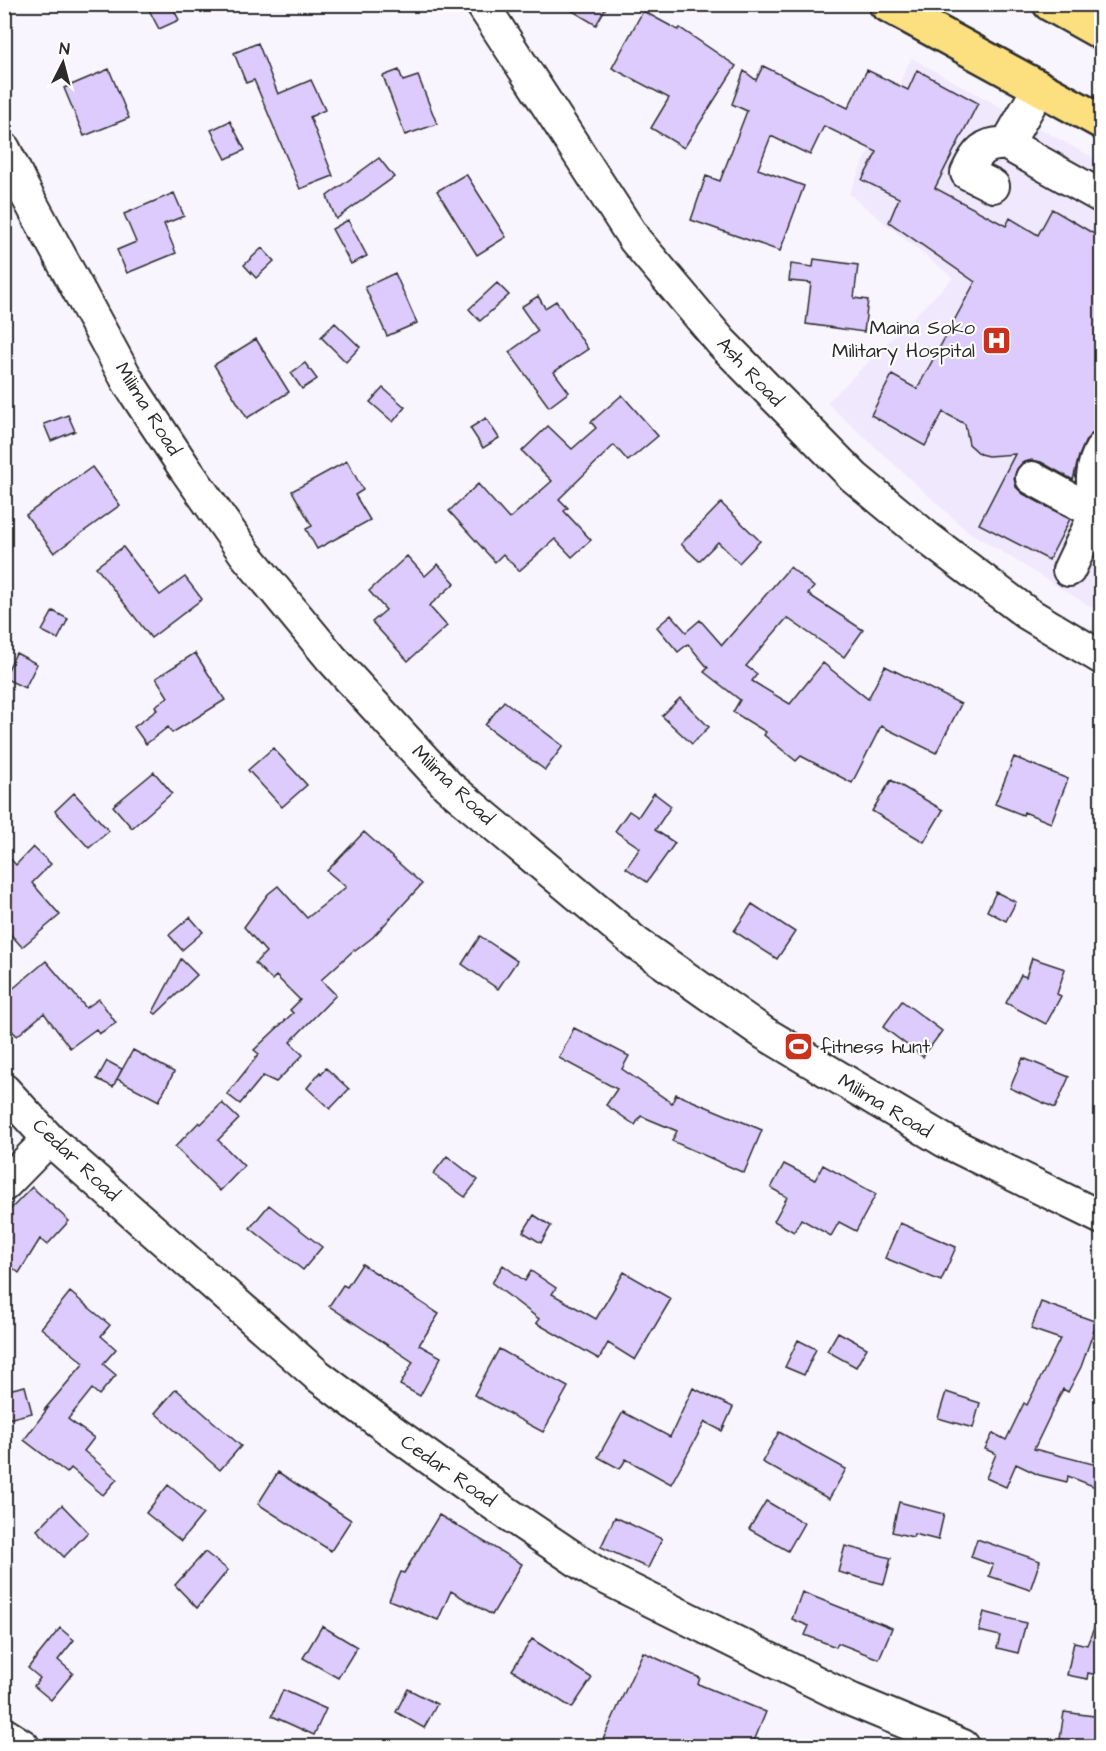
<svg xmlns="http://www.w3.org/2000/svg" width="1106" height="1751" font-family="'Architects Daughter',sans-serif">
	<rect width="100%" height="100%" fill="#f8f5fe"/>
	<filter id="ink" filterUnits="userSpaceOnUse"><feTurbulence type="fractalNoise" baseFrequency=".0167" numOctaves="2"/><feDisplacementMap in="SourceGraphic" scale="12" xChannelSelector="R" yChannelSelector="G"/><feConvolveMatrix kernelMatrix="1 2 1 2 8 2 1 2 1" color-interpolation-filters="sRGB"/></filter>
	<g filter="url(#ink)">
		<path fill="#f0e8fd" d="M911 58 1101 162V613L966 530 827 403 953 278 849 194Z"/>
		<path fill="#dccbfc" stroke="#2b2b2b" stroke-width="1.5" d="M146 4H171L179 20 159 29Z
			M561 4H608L596 25Z
			M643 11 678 30 680 28 736 66 684 148 651 128 669 98 612 68Z
			M258 43 278 94 311 80 325 110 310 117 333 176 300 189 254 80 246 83 234 53Z
			M763 66 848 108 867 70 908 90 917 70 978 103 935 188 1006 226 1010 218 1038 235 1052 209 1101 238V430L1093 433 1086 440 1079 456 1073 480 1041 462 1032 460 1022 463 1017 469 1014 478 1016 487 1023 494 1070 519 1049 560 979 524 1015 454 988 456 980 454 969 444 965 424 943 412 925 446 871 415 892 375 917 389 975 282 889 222 899 198 862 180 877 152 824 126 810 155 771 136 758 169 804 186 780 251 691 220 706 176 720 181 747 111 732 104 744 71 756 80Z
			M109 69 129 118 84 136 64 88Z
			M399 70 403 81 418 76 437 124 405 135 383 76Z
			M230 121 245 150 226 159 211 130Z
			M379 158 394 177 336 219 327 196Z
			M466 174 506 237 477 255 437 191Z
			M174 193 184 216 164 224 176 253 127 273 117 250 136 242 124 214Z
			M348 220 367 256 351 264 332 229Z
			M262 248 274 261 256 278 244 265Z
			M814 259 858 265 854 298 868 300 864 332 806 324 811 283 789 281 791 264 813 267Z
			M395 273 417 323 387 336 365 287Z
			M497 283 509 295 480 321 469 309Z
			M538 296 545 308 556 301 588 349 554 372 569 392 549 407 509 352 538 331 521 307Z
			M335 323 360 347 346 362 321 337Z
			M256 339 289 392 247 418 214 365Z
			M305 363 317 379 302 389 291 373Z
			M383 388 405 407 393 422 370 402Z
			M622 395 658 436 628 461 614 445 559 499 568 508 564 511 591 540 572 557 555 539 519 571 503 554 495 562 449 511 478 484 509 519 552 481 522 451 548 426 572 449 596 428 591 422Z
			M68 415 75 431 51 441 44 424Z
			M486 418 499 438 483 448 470 428Z
			M347 461 363 490 355 495 370 520 317 549 306 529 312 526 292 491Z
			M92 467 120 505 54 553 26 515Z
			M721 503 760 541 739 563 718 542 699 561 681 544Z
			M123 547 160 595 185 577 202 599 151 638 96 567Z
			M407 556 425 576 438 564 455 583 429 606 447 626 408 661 372 622 386 610 369 591Z
			M790 567 814 587 808 594 863 630 844 657 787 618 746 666 757 674 752 681 790 704 823 663 868 699 885 666 961 704 936 753 881 726 852 783 801 756 796 761 764 735 766 732 733 712 740 700 704 672 708 668 688 644 678 652 657 627 671 615 686 632 700 620 722 645Z
			M53 611 68 619 58 639 42 631Z
			M16 653 37 664 25 688 4 678Z
			M195 653 225 700 172 733 168 727 146 744 134 727 157 710 155 706 168 697 156 678Z
			M680 698 709 727 692 744 662 716Z
			M504 701 563 746 545 770 485 725Z
			M273 748 307 785 282 807 248 770Z
			M1014 757 1068 779 1051 823 1024 812 1023 815 995 804Z
			M154 772 172 793 132 828 113 806Z
			M891 780 943 810 924 842 872 811Z
			M74 793 109 831 89 848 55 811Z
			M654 793 671 806 655 830 675 843 647 882 626 868 640 848 615 831 629 811 638 817Z
			M364 832 422 884 373 937 355 951 354 950 321 980 336 995 290 1042 303 1055 276 1082 263 1076 240 1104 227 1094 259 1054 254 1050 293 1013 290 1010 300 1000 276 976 272 980 255 963 266 952 244 927 268 894 278 886 307 918 346 887 327 871Z
			M33 847 51 864 32 883 60 915 22 947 4 927V852L16 865Z
			M996 892 1016 902 1006 921 987 911Z
			M752 904 795 932 777 959 734 931Z
			M190 917 203 932 182 950 169 935Z
			M480 936 517 961 498 989 462 964Z
			M1032 958 1065 969 1057 994 1061 996 1046 1024 1006 1003 1021 975 1026 977Z
			M181 959 197 975 156 1014 153 1012Z
			M46 961 86 1008 99 999 116 1023 99 1034 96 1029 70 1048 44 1013 17 1036 4 1022V996Z
			M902 1001 942 1031 923 1057 883 1027Z
			M574 1028 629 1056 622 1069 672 1103 676 1094 762 1130 744 1173 672 1141 677 1131 641 1116 635 1125 606 1105 617 1089 559 1058Z
			M133 1050 174 1072 159 1101 117 1079Z
			M1023 1058 1069 1077 1055 1108 1010 1088Z
			M107 1061 122 1069 113 1087 97 1079Z
			M326 1068 349 1089 330 1109 307 1088 320 1072 321 1074Z
			M222 1103 239 1119 218 1140 244 1166 220 1191 175 1147 199 1122 201 1124Z
			M447 1156 478 1180 465 1197 433 1174Z
			M784 1164 815 1180 823 1165 876 1194 856 1231 839 1222 831 1236 801 1219 794 1232 774 1221 787 1197 771 1188Z
			M32 1187 69 1221 47 1245 40 1239 19 1273 4 1261V1216Z
			M269 1205 322 1247 303 1270 250 1228Z
			M534 1215 551 1226 541 1243 523 1232Z
			M900 1223 956 1247 941 1281 885 1258Z
			M362 1264 439 1314 419 1345 441 1357 420 1396 400 1385 413 1362 329 1306 343 1285 347 1287Z
			M503 1265 525 1281 531 1271 556 1288 552 1294 596 1319 624 1272 671 1299 635 1360 608 1343 599 1359 536 1323 539 1319 492 1283Z
			M70 1292 110 1325 101 1336 116 1349 103 1364 116 1375 99 1395 92 1389 68 1419 94 1438 84 1451 117 1479 103 1495 71 1468 67 1473 24 1440 48 1408 45 1409 84 1363 41 1328Z
			M1041 1302 1097 1322 1081 1367 1068 1392 1063 1389 1034 1449 1101 1466V1478L1098 1488 1068 1476 1067 1482 1039 1475 1016 1464 1006 1487 986 1478 996 1454 985 1449 993 1433 1006 1440 1024 1403 1027 1405 1060 1339 1031 1329Z
			M838 1332 867 1348 856 1367 827 1351Z
			M798 1340 816 1349 804 1375 785 1367Z
			M499 1349 568 1387 543 1432 474 1395Z
			M25 1386 32 1413 4 1420V1391Z
			M693 1388 733 1407 722 1431 705 1422 671 1484 626 1459 620 1469 598 1457 623 1412 670 1437Z
			M176 1389 241 1446 220 1470 155 1413Z
			M946 1392 980 1403 973 1428 938 1418Z
			M779 1432 846 1469 829 1499 762 1462Z
			M278 1472 351 1520 331 1551 258 1504Z
			M168 1485 203 1514 181 1541 146 1513Z
			M766 1501 804 1523 788 1551 749 1529Z
			M899 1502 944 1514 938 1540 914 1534 913 1537 892 1532Z
			M62 1505 88 1532 64 1557 37 1530Z
			M439 1515 522 1564 492 1615 451 1591 438 1620 389 1600 401 1572 404 1573Z
			M615 1517 662 1539 648 1568 601 1547Z
			M977 1539 1040 1561 1030 1590 989 1576 993 1565 971 1557Z
			M845 1546 891 1558 884 1584 838 1572Z
			M205 1552 228 1570 197 1608 175 1585Z
			M802 1592 892 1628 879 1659 838 1643 836 1647 805 1635 809 1626 792 1619Z
			M1101 1611V1676L1088 1673 1087 1679 1067 1675 1074 1642 1087 1645Z
			M984 1612 1026 1623 1018 1653 997 1648 1000 1636 979 1631Z
			M322 1626 357 1647 338 1678 303 1658Z
			M60 1628 74 1640 58 1660 73 1673 51 1700 34 1686 40 1678 28 1668Z
			M532 1639 592 1678 572 1708 512 1670Z
			M643 1652 700 1678 698 1684 766 1712 752 1746H600Z
			M408 1689 437 1704 424 1728 396 1712Z
			M283 1690 326 1709 314 1735 272 1716Z
			M1064 1712 1101 1717V1744L1060 1739Z"/>
		<g fill="none" stroke-linecap="round" stroke-linejoin="round">
			<defs>
				<path id="minor" d="M482 4 635 240 722 343 854 477 930 540 1027 613 1102 658
					M1007 144 1039 88
					M4 149 24 190 130 385 184 467 246 555 331 658 448 786 636 943 764 1033 945 1141 1102 1218
					M993 186 967 173C976 153 984 142 1007 144L1102 197
					M1032 478 1096 513 1069 570
					M1096 507C1092 485 1090 468 1102 448
					M4 1090 49 1139 317 1375 389 1429 498 1507 596 1573 852 1700 963 1746
					M4 1185 49 1139
					M4 1734 23 1746"/>
				<path id="major" d="M886 4 1102 122
					M1050 4 1102 33"/>
			</defs>
			<use href="#minor" stroke="#2b2b2b" stroke-width="36"/>
			<use href="#major" stroke="#2b2b2b" stroke-width="38"/>
			<use href="#minor" stroke="#fff" stroke-width="32"/>
			<use href="#major" stroke="#fce080" stroke-width="33"/>
		</g>
	</g>
	<defs>
		<symbol id="hospital-square" viewBox="-11 -11 22 22"><rect x="-9" y="-9" width="18" height="18" rx="4" fill="#c8321e" stroke="#fff"/><path d="M-5-5h3v3.5h4V-5h3V5h-3V1.5h-4V5h-3Z" fill="#fff"/></symbol>
		<symbol id="stadium-square" viewBox="-11 -11 22 22"><rect x="-9" y="-9" width="18" height="18" rx="4" fill="#c8321e" stroke="#fff"/><path d="M0-5a6.5 5 0 1 0 0 10a6.5 5 0 1 0 0-10ZM-3.5-1.8h7v3.6h-7Z" fill="#fff"/></symbol>
	</defs>
	<g fill-rule="evenodd">
		<use href="#hospital-square" x="980" y="324" width="33" height="33"/>
		<use href="#stadium-square" x="782" y="1030" width="33" height="33"/>
	</g>
	<g text-anchor="middle" dominant-baseline="central" stroke-width="4.5" stroke-linejoin="round" paint-order="stroke">
		<g font-size="20" fill="#2b2b2b" stroke="#fff" text-anchor="end">
			<text x="975" y="328">Maina Soko<tspan x="975" dy="23">Military Hospital</tspan></text>
			<text x="820" y="1047" text-anchor="start">fitness hunt</text>
		</g>
		<g font-size="20" fill="#2b2b2b" stroke="#fff">
			<text transform="translate(750 372) rotate(47)">Ash Road</text>
			<text transform="translate(148 409) rotate(58)">Milima Road</text>
			<text transform="translate(453 785) rotate(44)">Milima Road</text>
			<text transform="translate(885 1106) rotate(31)">Milima Road</text>
			<text transform="translate(76 1160) rotate(43)">Cedar Road</text>
			<text transform="translate(448 1471) rotate(35)">Cedar Road</text>
		</g>
	</g>
	<rect width="1106" height="1751" fill="none" stroke="#fff" stroke-width="24"/>
	<rect x="12" y="12" width="1082" height="1727" fill="none" stroke="#2b2b2b" stroke-width="2" filter="url(#ink)"/>
	<g transform="translate(63 63) rotate(6)" stroke="#ffffff" stroke-width="4.5" paint-order="stroke">
	<path d="M0-4.5L10 22L0 15L-10 22Z" fill="#2b2b2b"/>
	<text y="-9" font-size="16" font-weight="bold" text-anchor="middle" fill="#2b2b2b">N</text>
	</g>
</svg>
